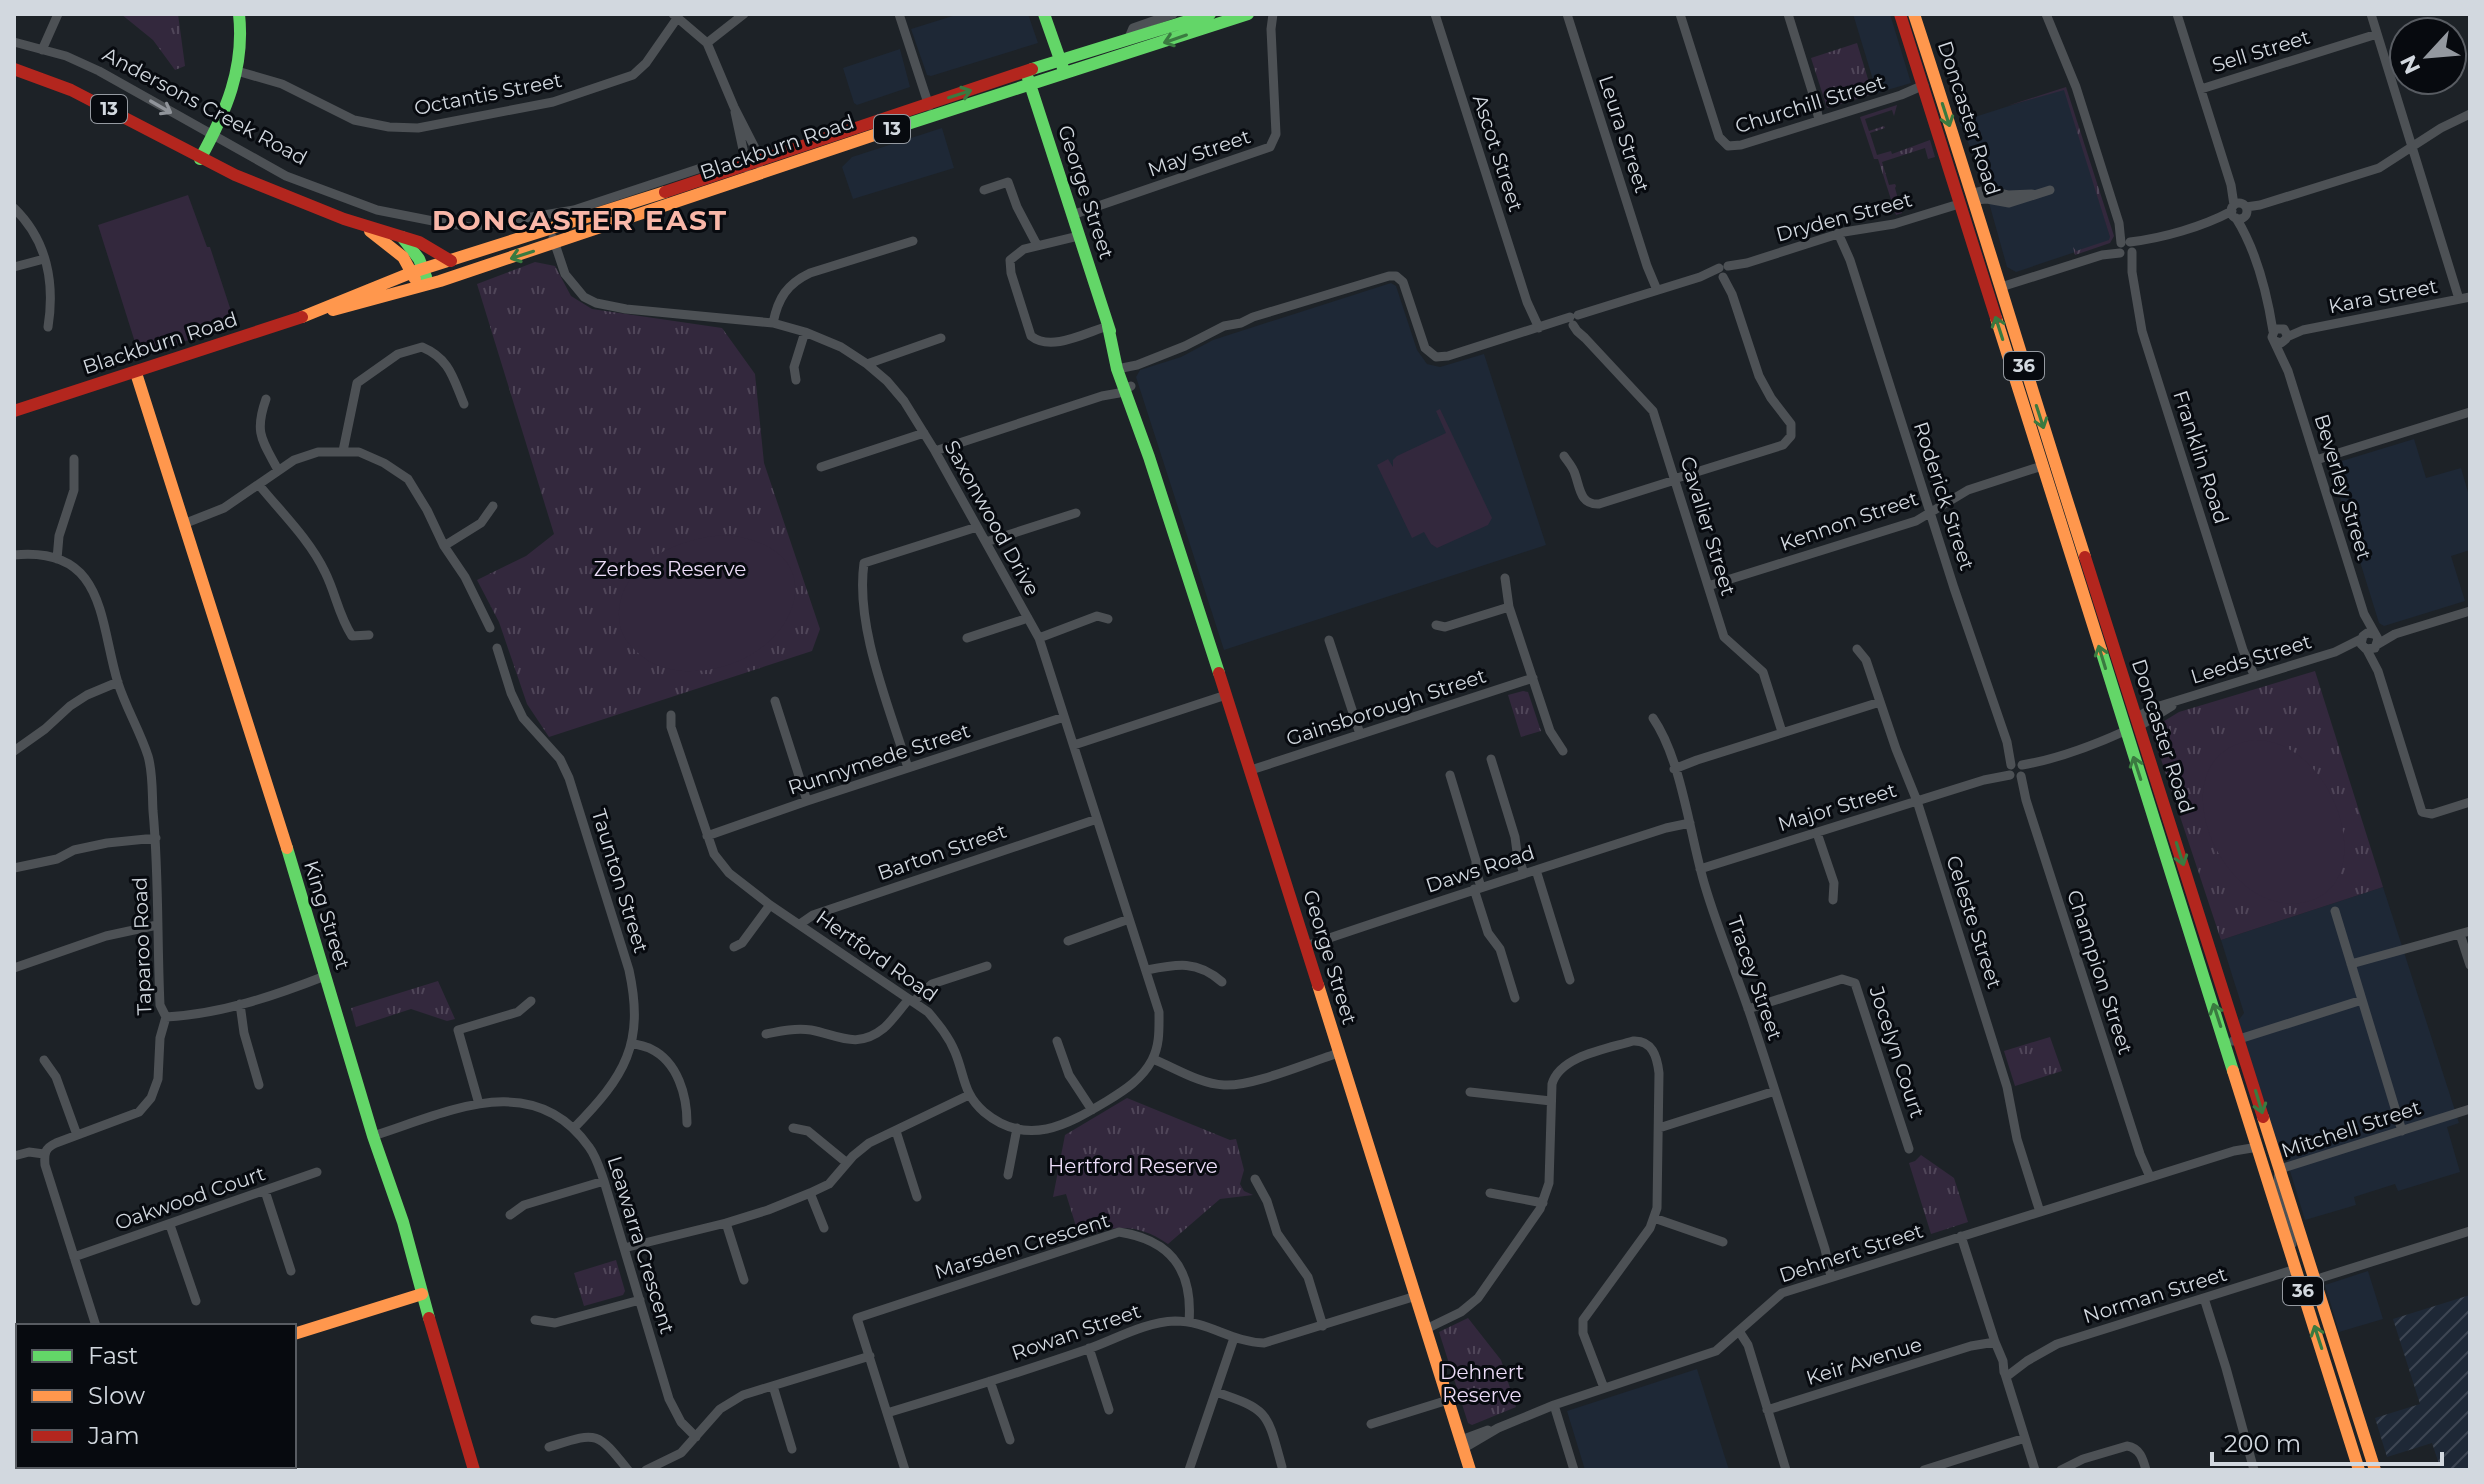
<svg xmlns="http://www.w3.org/2000/svg" width="2484" height="1484" font-family="Montserrat,sans-serif">
	<defs>
		<pattern id="industrial-furrows" width="10" height="10" patternUnits="userSpaceOnUse" patternTransform="scale(2)"><rect width="10" height="10" fill="#1e2836"/><path d="M-1 1l2-2M0 10L10 0M9 11l2-2" fill="none" stroke="#3e4653"/></pattern>
		<pattern id="grass-tufts" width="24" height="20" patternUnits="userSpaceOnUse" patternTransform="scale(2)"><rect width="24" height="20" fill="#33283d"/><path d="M3 7l-1-3M5 7V3M7 7l1-3M15 17l-1-3M17 17v-4M19 17l1-3" fill="none" stroke="#504659"/></pattern>
	</defs>
	<rect width="100%" height="100%" fill="#1d2227"/>
	<path fill="#1e2836" d="M959 14H1028L1038 43 931 76 927 75 911 29Z
		M1853 14H1890L1911 83 1877 93Z
		M900 49 910 87 857 105 854 103 843 68Z
		M2065 88 2111 240 2016 272 2007 267 1979 167 1959 122Z
		M942 128 954 168 853 199 842 167 852 157Z
		M1391 283 1396 286 1417 350 1427 364 1440 367 1484 354 1546 545 1224 650 1136 377 1140 370 1181 357 1213 340Z
		M2414 439 2426 478 2461 468 2470 499V550L2451 556 2465 601 2384 626 2379 623 2331 468 2332 464Z
		M2383 887 2459 1123 2447 1127 2460 1172 2398 1191 2395 1184 2354 1197 2356 1205 2305 1220 2287 1161 2282 1157 2238 1021 2244 1013 2221 940Z
		M2368 1271 2383 1319 2339 1332 2325 1285Z
		M1697 1369 1729 1470H1585L1567 1411Z"/>
	<path fill="url(#industrial-furrows)" d="M2470 1295V1470H2441L2432 1443 2387 1457 2375 1418 2420 1404 2393 1319Z"/>
	<path fill="url(#grass-tufts)" d="M121 14H178L185 66 175 70 153 40Z
		M1857 43 1871 89 1870 95 1827 108 1811 58Z
		M2066 87 2114 236 2110 243 2075 255 2073 247 2076 251 2109 240 2110 237 2064 90 2007 106Z
		M1897 105 1894 116 1892 110 1865 119 1869 131 1884 126 1885 128 1870 133 1877 155 1891 151 1892 154 1930 140 1935 157 1928 159 1925 148 1882 162 1889 185 1895 184 1896 186 1895 188 1902 213 1896 215 1878 159H1874L1860 117Z
		M535 262 555 266 571 296 592 309 722 328 755 374 764 463 820 629 812 651 549 737 527 704 499 622 477 580 526 556 554 534 477 284Z
		M2315 671 2383 887 2221 940 2151 729 2179 712Z
		M1523 691 1528 692 1541 731 1521 737 1508 695Z
		M438 981 455 1019 447 1021 411 1009 356 1027 351 1008Z
		M2050 1037 2062 1071 2015 1086 2004 1051Z
		M1127 1098 1230 1140 1236 1139 1244 1170 1240 1184 1244 1191 1253 1195 1220 1199 1168 1244C1136 1222 1115 1226 1079 1236L1066 1194 1053 1197 1065 1135Z
		M1921 1155 1954 1178 1968 1222 1931 1234 1909 1163 1915 1161Z
		M616 1260 625 1291 623 1295 584 1306 574 1273Z
		M1468 1318 1501 1360 1516 1407 1472 1425 1468 1423 1439 1332Z"/>
	<path fill="#33283d" d="M188 195 207 247H210L236 326 139 355 98 225Z
		M1440 409 1492 518 1488 525 1437 548 1431 544 1424 532 1412 538 1377 465 1388 459 1393 467V460L1397 456 1446 433 1436 411Z
		M726 535C847 548 792 668 695 671 677 672 657 668 643 657 629 646 619 634 619 616 619 562 681 537 726 535Z
		M2254 740C2336 738 2385 892 2300 903 2216 914 2155 753 2254 740Z"/>
	<g fill="none" stroke-linecap="round" stroke-linejoin="round">
		<path stroke="#4d5155" stroke-width="9" d="M673 14 707 43 734 107 756 150 759 164
			M899 14 929 106
			M1435 14 1527 302 1539 328
			M1567 14 1647 266 1657 290
			M1680 14 1719 137 1728 146 1741 145 1901 95 1924 85
			M1788 14 1813 94 1819 120
			M2046 14 2076 87 2119 223 2121 243
			M2177 14 2231 185 2234 205
			M2371 14 2459 299
			M1128 40 1133 28 1173 14
			M14 42 66 56 99 71 286 176 377 210 433 221 470 227 574 210 701 168 707 169 715 176
			M707 43 744 14
			M42 50 58 14
			M237 71 282 84 354 120 389 127 418 128 553 102 633 75 646 63 678 17
			M2201 89 2377 34
			M735 112 747 168
			M984 190 1008 182 1017 207 1037 245
			M1973 193 1985 190 2008 195 2032 194
			M1975 200 1987 199 2009 203 2050 190
			M2231 211a8 8 0 1 1 16 0a8 8 0 1 1-16 0Z
			M2246 207 2260 205 2379 168 2441 128 2470 114
			M14 208C47 240 55 283 48 327
			M1072 215 1270 147 1276 134 1271 29 1273 14
			M2236 218C2256 250 2267 293 2273 331
			M1838 233 1850 260 1954 588 2007 742 2011 765
			M1078 236 1024 249 1010 260 1011 273 1031 336C1051 352 1085 333 1108 326
			M553 238 565 274 584 297 596 303 626 309 773 323 805 332 841 347 867 364 887 381 904 401 935 451 1039 638 1159 1012C1159 1029 1160 1045 1152 1060 1142 1079 1125 1090 1107 1101 1067 1125 1027 1148 984 1112 963 1094 965 1076 955 1052 949 1037 939 1025 928 1012L770 905 729 873 714 854 671 727V715
			M2130 242C2163 238 2202 227 2232 211
			M2132 252V272L2142 331 2243 650 2255 677
			M1728 266 1747 263 1844 232 1894 224 1959 204
			M14 267 44 259
			M2001 287 2102 255 2120 253
			M1578 315 1700 277 1719 268
			M773 323C778 298 787 284 810 273L913 241
			M1573 325 1577 331 1585 338 1653 411 1724 637 1763 672 1782 732
			M2287 337 2303 330 2470 297
			M2275 341 2281 343 2286 339 2287 335 2284 329H2275L2272 337 2288 371 2364 614 2378 639 2375 648 2366 649 2361 644 2363 636 2367 633 2374 634
			M867 364 941 338
			M1117 369 1137 365 1185 346 1224 326 1241 323 1253 317 1389 276H1396L1403 282 1425 348 1436 357 1448 356 1570 317
			M796 380 794 367 805 332
			M266 399C254 433 262 440 278 470
			M343 451 357 383 398 354 422 347C450 359 453 378 464 404
			M935 451 1102 396 1119 393 1131 386
			M1564 456C1568 462 1573 467 1575 474 1580 488 1580 505 1599 504L1675 480
			M2316 460 2470 412
			M821 467 924 433
			M1674 479 1783 445 1791 436V424L1771 398 1759 376 1732 294 1723 277
			M259 485C281 512 310 540 325 572 336 594 338 614 352 636L369 635
			M186 523 224 508 294 460 318 452H359L384 463 408 479 427 510 444 546 465 577 490 628
			M986 542 1076 513
			M444 546 481 523 493 506
			M14 555C106 546 99 621 118 683 126 708 140 731 148 756 153 773 152 793 153 811 159 875 157 940 160 1005L166 1017 160 1038 158 1079 151 1098 139 1112 56 1143C45 1148 44 1153 45 1165L96 1326
			M57 559 59 536 74 490V459
			M1505 578 1509 607 1550 731 1563 751
			M1708 586 1916 521 1968 490 2042 466
			M1436 625 1445 627 1509 607
			M967 638 1028 618
			M1039 638 1097 616 1108 619
			M1329 640 1360 734
			M2378 644 2395 634 2470 611
			M497 648 511 693 523 718 560 759 569 778 629 970C645 1044 625 1076 574 1128
			M1857 649 1866 660 1896 749 1917 801 2007 1087 2017 1139 2040 1212
			M2367 650 2378 671 2422 812 2432 814 2470 802
			M775 701 807 801
			M1653 718C1682 760 1690 837 1705 886 1719 933 1738 977 1753 1023 1778 1098 1801 1174 1825 1249L1831 1277
			M2136 718 2153 708 2335 652 2361 639
			M2138 727 2172 706
			M1074 745 1226 695
			M14 751 45 729 70 706 87 695 118 682
			M1491 759 1515 837 1517 852 1524 874
			M2022 765C2058 759 2092 746 2125 731
			M908 768C889 706 855 627 864 563L977 527
			M1674 769 1697 760 1880 702
			M1251 770 1533 678
			M1450 775 1476 861V871L1481 887
			M2021 776 2026 800 2140 1154 2150 1177
			M1817 833 1834 883 1833 900
			M707 836 807 801 1064 717
			M14 868 57 859 74 850 107 843 156 838
			M1700 869 1984 780 2010 775
			M1536 870 1570 980
			M1474 889 1488 933 1500 949 1515 998
			M2335 911 2402 1131
			M800 924 813 915 1097 819
			M2460 934 2470 965
			M1068 941 1129 919
			M1306 946C1425 905 1546 867 1666 828L1690 823
			M734 947 742 943 770 905
			M2351 964 2470 931
			M14 968 106 936 157 925
			M1147 970C1177 964 1197 960 1222 982
			M913 1002 932 984 987 966
			M240 1004 244 1033 259 1085
			M1748 1009 1842 979 1855 983 1909 1149
			M166 1017C221 1014 274 996 325 976
			M766 1034C781 1031 795 1028 811 1030 838 1035 857 1050 884 1028 893 1020 901 1008 909 999
			M1057 1041 1069 1075 1092 1110
			M2233 1041 2362 1000
			M631 1043C637 1045 645 1046 651 1049 678 1062 687 1096 687 1123
			M1153 1059C1175 1068 1200 1084 1224 1085 1252 1087 1309 1062 1339 1053
			M44 1060 56 1077 77 1135
			M1470 1092 1551 1101
			M479 1104 458 1030 518 1012 531 1001
			M793 1128 808 1131 847 1163
			M1659 1128 1775 1091
			M896 1131 917 1197
			M373 1136C446 1113 533 1067 589 1147 596 1156 600 1170 604 1181L669 1399 681 1422 696 1437
			M14 1156 29 1152 44 1154
			M1008 1175 1017 1128
			M1255 1179 1267 1201 1277 1233 1308 1277 1323 1326
			M265 1191 291 1271
			M810 1193 824 1228
			M1490 1193 1543 1203
			M510 1215 524 1205 604 1181
			M1654 1218 1723 1242
			M726 1223 744 1280
			M170 1225 196 1301
			M1961 1236 1995 1342 2003 1361 2004 1372
			M2292 1244C2290 1219 2272 1194 2280 1169L2470 1109
			M624 1248 726 1223 768 1210 810 1193 829 1184 853 1156 869 1143 969 1095
			M74 1257 317 1172
			M2314 1280 2470 1231
			M2204 1298 2226 1368 2254 1470
			M535 1320 555 1323 640 1300
			M1426 1329 1461 1312 1478 1298 1540 1209 1549 1183 1552 1084C1560 1056 1606 1049 1633 1041 1652 1040 1657 1056 1659 1073L1657 1208 1650 1228 1583 1320V1333L1604 1388
			M1739 1331 1748 1345 1786 1470
			M1089 1348 1109 1410
			M2005 1374 2035 1470
			M2006 1377 2027 1361 2057 1344 2296 1269
			M990 1381 1010 1440
			M773 1386 792 1449
			M1216 1392C1270 1410 1267 1413 1282 1467
			M1554 1405 1574 1470
			M1767 1410 1971 1346 1995 1342
			M887 1413C954 1393 1021 1372 1088 1349 1116 1339 1145 1322 1175 1321 1208 1321 1231 1342 1264 1343L1416 1296
			M1371 1424 1448 1400
			M1461 1440 1488 1430
			M549 1447C597 1432 596 1430 628 1470
			M1464 1448 1498 1428 1554 1405 1716 1351 1782 1293 2234 1151 2258 1147
			M243 1466 244 1470
			M646 1470 681 1453 720 1409 743 1395 870 1356
			M905 1470 857 1318 1119 1232C1171 1240 1193 1270 1189 1322
			M1189 1470 1234 1338
			M1924 1470 2025 1438
			M2061 1470 2083 1459 2127 1446C2140 1448 2143 1459 2146 1470"/>
		<path stroke="#63d668" stroke-width="12" d="M1044 14 1063 68
			M1032 69 1210 14
			M1028 78 1110 331
			M895 128 1248 14
			M200 159C226 112 245 68 239 14
			M402 237 419 259 426 277
			M1108 326 1117 369 1149 457 1219 673
			M2101 650 2233 1071
			M287 848 373 1136 403 1222 429 1318
			M14 1426 18 1424"/>
		<path stroke="#ff974d" stroke-width="12" d="M1914 14C1973 194 2027 376 2085 557
			M370 231 403 257 415 279
			M333 310 440 281 895 128
			M302 317 413 272 665 192
			M1996 318 2101 650
			M136 373 287 848
			M1318 985 1470 1470
			M2233 1071 2359 1470
			M2263 1117 2375 1470
			M294 1334 422 1294"/>
		<path stroke="#b3261e" stroke-width="12" d="M1900 14 1996 318
			M14 69 71 90 235 175 344 219 419 242 451 261
			M665 192 1032 69
			M14 411 302 317
			M2085 557 2263 1117
			M1219 673 1318 985
			M429 1318 474 1470"/>
	</g>
	<defs><path id="oneway-shaft" d="M-6 0H5M1.5-3L5.5 0L1.5 3" fill="none" stroke-width="1.6" stroke-linecap="round" stroke-linejoin="round" transform="scale(2)"/></defs>
	<g stroke="#3a7a40">
		<use href="#oneway-shaft" transform="translate(1175 39) rotate(161)"/>
		<use href="#oneway-shaft" transform="translate(960 94) rotate(-18)"/>
		<use href="#oneway-shaft" transform="translate(1946 115) rotate(72)"/>
		<use href="#oneway-shaft" transform="translate(522 255) rotate(162)"/>
		<use href="#oneway-shaft" transform="translate(1999 328) rotate(-108)"/>
		<use href="#oneway-shaft" transform="translate(2040 417) rotate(72)"/>
		<use href="#oneway-shaft" transform="translate(2102 657) rotate(-107)"/>
		<use href="#oneway-shaft" transform="translate(2137 768) rotate(-108)"/>
		<use href="#oneway-shaft" transform="translate(2180 854) rotate(72)"/>
		<use href="#oneway-shaft" transform="translate(2217 1015) rotate(-108)"/>
		<use href="#oneway-shaft" transform="translate(2259 1102) rotate(73)"/>
		<use href="#oneway-shaft" transform="translate(2318 1337) rotate(-108)"/>
	</g>
	<use stroke="#90949a" href="#oneway-shaft" transform="translate(161 107) rotate(30)"/>
	<g text-anchor="middle" dominant-baseline="central" stroke-width="6" stroke-linejoin="round" paint-order="stroke">
		<g fill="#070a0f" stroke="#959aa1" stroke-width="2">
			<rect x="91" y="95" width="36" height="28" rx="6"/>
			<rect x="874" y="115" width="36" height="28" rx="6"/>
			<rect x="2004" y="352" width="40" height="28" rx="6"/>
			<rect x="2283" y="1277" width="40" height="28" rx="6"/>
		</g>
		<g font-size="18" font-weight="bold" fill="#d2d8df">
			<text x="109" y="109">13</text>
			<text x="892" y="129">13</text>
			<text x="2024" y="366">36</text>
			<text x="2303" y="1291">36</text>
		</g>
		<g font-size="20" fill="#d2d8df" stroke="#070a0f">
			<text transform="translate(2261 51) rotate(-17)">Sell Street</text>
			<text transform="translate(488 94) rotate(-11)">Octantis Street</text>
			<text transform="translate(1810 104) rotate(-17)">Churchill Street</text>
			<text transform="translate(205 106) rotate(28)">Andersons Creek Road</text>
			<text transform="translate(1969 118) rotate(72)">Doncaster Road</text>
			<text transform="translate(1624 134) rotate(72)">Leura Street</text>
			<text transform="translate(777 147) rotate(-19)">Blackburn Road</text>
			<text transform="translate(1199 153) rotate(-19)">May Street</text>
			<text transform="translate(1498 153) rotate(72)">Ascot Street</text>
			<text transform="translate(1086 192) rotate(72)">George Street</text>
			<text transform="translate(1844 217) rotate(-15)">Dryden Street</text>
			<text transform="translate(2383 296) rotate(-11)">Kara Street</text>
			<text transform="translate(160 343) rotate(-18)">Blackburn Road</text>
			<text transform="translate(2201 457) rotate(72)">Franklin Road</text>
			<text transform="translate(2343 487) rotate(73)">Beverley Street</text>
			<text transform="translate(1944 496) rotate(72)">Roderick Street</text>
			<text transform="translate(992 518) rotate(61)">Saxonwood Drive</text>
			<text transform="translate(1849 521) rotate(-19)">Kennon Street</text>
			<text transform="translate(1708 526) rotate(73)">Cavalier Street</text>
			<text transform="translate(2251 659) rotate(-17)">Leeds Street</text>
			<text transform="translate(1386 707) rotate(-18)">Gainsborough Street</text>
			<text transform="translate(2163 736) rotate(72)">Doncaster Road</text>
			<text transform="translate(879 759) rotate(-18)">Runnymede Street</text>
			<text transform="translate(1837 807) rotate(-17)">Major Street</text>
			<text transform="translate(942 852) rotate(-19)">Barton Street</text>
			<text transform="translate(1480 869) rotate(-18)">Daws Road</text>
			<text transform="translate(620 881) rotate(73)">Taunton Street</text>
			<text transform="translate(327 915) rotate(73)">King Street</text>
			<text transform="translate(1974 922) rotate(72)">Celeste Street</text>
			<text transform="translate(142 946) rotate(-92)">Taparoo Road</text>
			<text transform="translate(877 956) rotate(35)">Hertford Road</text>
			<text transform="translate(1330 957) rotate(73)">George Street</text>
			<text transform="translate(2100 972) rotate(72)">Champion Street</text>
			<text transform="translate(1755 978) rotate(71)">Tracey Street</text>
			<text transform="translate(1897 1052) rotate(72)">Jocelyn Court</text>
			<text transform="translate(2351 1129) rotate(-18)">Mitchell Street</text>
			<text transform="translate(190 1198) rotate(-19)">Oakwood Court</text>
			<text transform="translate(641 1245) rotate(73)">Leawarra Crescent</text>
			<text transform="translate(1022 1246) rotate(-17)">Marsden Crescent</text>
			<text transform="translate(1851 1253) rotate(-18)">Dehnert Street</text>
			<text transform="translate(2155 1295) rotate(-17)">Norman Street</text>
			<text transform="translate(1076 1332) rotate(-19)">Rowan Street</text>
			<text transform="translate(1864 1361) rotate(-17)">Keir Avenue</text>
		</g>
		<g font-size="20" fill="#ecdcf8" stroke="#070a0f">
			<text x="670" y="569">Zerbes Reserve</text>
			<text x="1133" y="1166">Hertford Reserve</text>
			<text x="1482" y="1372">Dehnert<tspan x="1482" dy="23">Reserve</tspan></text>
		</g>
		<g font-size="28" font-weight="bold" letter-spacing="2" fill="#f9b7a8" stroke="#070a0f">
			<text x="580" y="220">DONCASTER EAST</text>
		</g>
	</g>
	<rect width="2484" height="1484" fill="none" stroke="#d2d8df" stroke-width="32"/>
	<rect x="16" y="1324" width="280" height="144" fill="#070a0f" stroke="#585c62" stroke-width="2"/>
	<rect x="32" y="1350" width="40" height="12" fill="#63d668" stroke="#585c62" stroke-width="2"/>
	<text x="88" y="1364" font-size="24" fill="#d2d8df">Fast</text>
	<rect x="32" y="1390" width="40" height="12" fill="#ff974d" stroke="#585c62" stroke-width="2"/>
	<text x="88" y="1404" font-size="24" fill="#d2d8df">Slow</text>
	<rect x="32" y="1430" width="40" height="12" fill="#b3261e" stroke="#585c62" stroke-width="2"/>
	<text x="88" y="1444" font-size="24" fill="#d2d8df">Jam</text>
	<g transform="translate(2428 56) rotate(244)"><circle r="38" fill="#070a0f" stroke="#585c62" stroke-width="2"/>
	<path d="M0-6L14 30L0 20L-14 30Z" fill="#93989f"/>
	<text y="-12" font-size="22" font-weight="bold" text-anchor="middle" fill="#d2d8df">N</text>
	</g>
	<path d="M2212 1452v12h230v-12" fill="none" stroke="#d2d8df" stroke-width="4"/>
	<text x="2224" y="1452" font-size="24" fill="#d2d8df" stroke="#070a0f" stroke-width="6" paint-order="stroke">200 m</text>
</svg>
